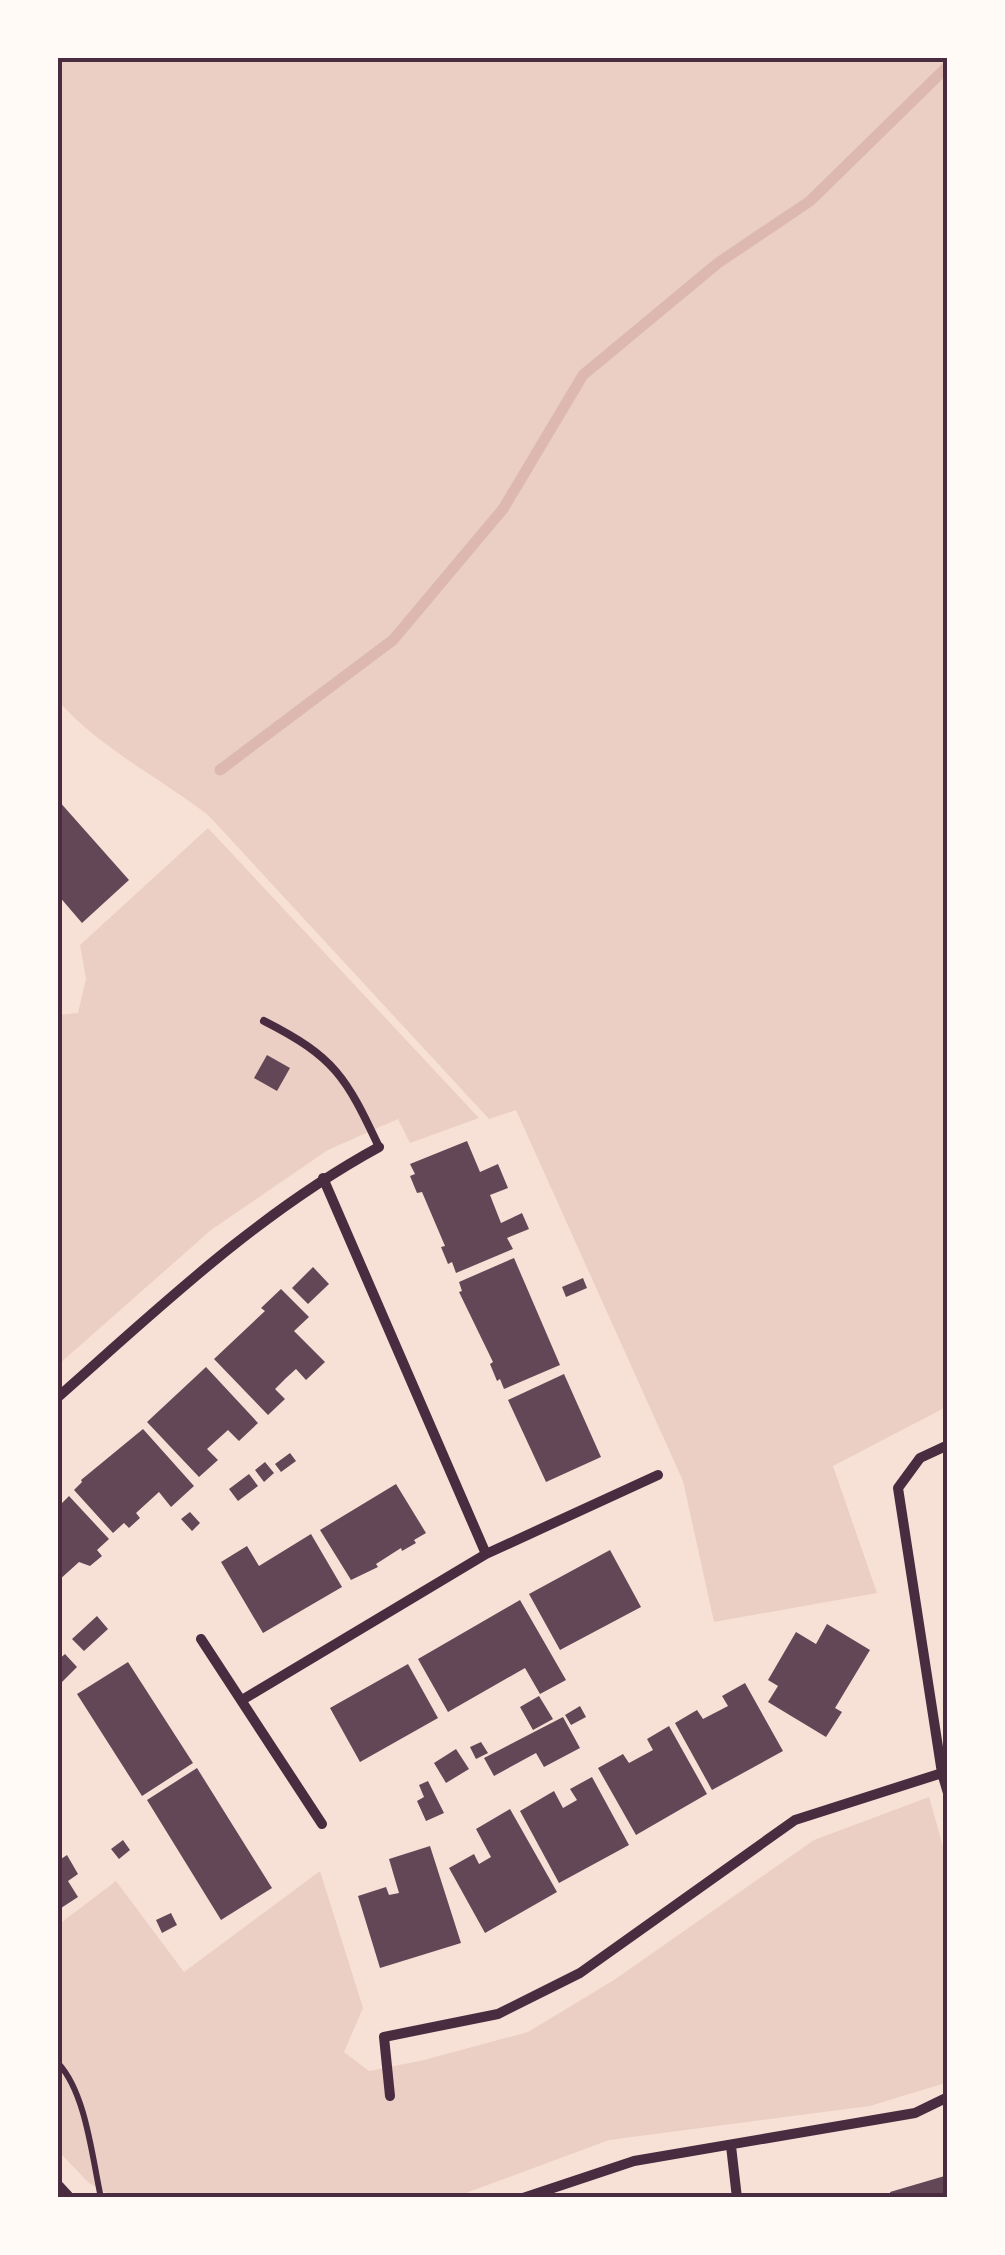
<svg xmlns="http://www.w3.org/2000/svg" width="1005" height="2255" font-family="'Libre Baskerville',serif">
	<rect width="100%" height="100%" fill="#f7e1d7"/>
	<path fill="#ebcfc5" d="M58 58H947L948 1406 833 1466 877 1593 714 1622 683 1481 516 1110 489 1119 209 816C159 777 101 749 58 701Z
		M208 828 479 1118 410 1143 398 1119 328 1150 211 1230 58 1365V1015L78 1013 86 979 80 945Z
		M929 1797 947 1860 945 2083 870 2106 609 2140 455 2197H113L89 2183 58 2151V1925L116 1881 184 1972 320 1871 363 2008 344 2052 369 2071 424 2060 528 2032 614 1980 814 1840Z"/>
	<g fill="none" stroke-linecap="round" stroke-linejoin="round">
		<path stroke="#dcb8b0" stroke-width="11" d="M220 770 393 640 503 509 583 375 718 263 810 201 948 66"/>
	</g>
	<path fill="#644757" d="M58 800 129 880 82 923 58 895Z
		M267 1055 290 1068 277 1091 254 1078Z
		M467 1141 480 1172 498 1164 508 1188 490 1195 501 1223 522 1213 529 1229 507 1238 513 1249 456 1273 452 1262 448 1264 441 1247 445 1246 422 1192 417 1193 410 1176 415 1174 410 1164Z
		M514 1258 560 1365 504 1389 500 1379 497 1381 490 1364 493 1362 459 1292 462 1291 459 1282Z
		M313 1267 329 1284 308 1304 292 1288Z
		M583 1278 587 1288 566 1297 562 1287Z
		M281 1289 309 1317 294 1331 325 1362 306 1380 296 1369 286 1378 275 1389 285 1399 268 1415 214 1359 265 1311 261 1308Z
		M206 1367 258 1423 239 1441 228 1430 207 1449 218 1460 199 1477 147 1422Z
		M564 1374 601 1457 546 1482 508 1400Z
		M143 1429 194 1486 171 1507 159 1492 136 1513 140 1518 129 1528 124 1523 113 1533 74 1490 82 1482 81 1480Z
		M290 1453 296 1461 281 1472 275 1464Z
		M265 1462 274 1473 264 1482 255 1470Z
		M249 1474 258 1486 238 1501 229 1489Z
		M396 1484 426 1533 414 1540 416 1543 402 1551 401 1548 376 1564 378 1567 351 1580 320 1530Z
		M69 1496 109 1539 97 1550 102 1556 90 1566 79 1562 58 1581V1501L60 1505Z
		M190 1512 200 1523 192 1531 181 1519Z
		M311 1534 342 1587 263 1633 221 1562 247 1546 259 1566Z
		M610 1550 641 1607 560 1650 529 1594Z
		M520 1600 566 1680 540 1694 525 1668 448 1712 418 1659Z
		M97 1616 108 1629 84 1651 72 1639Z
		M827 1624 870 1650 835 1708 842 1712 826 1737 768 1702 778 1686 768 1680 796 1632 816 1644Z
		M65 1654 77 1667 58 1686V1660Z
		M128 1662 193 1763 142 1796 77 1694Z
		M408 1664 438 1718 360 1762 330 1708Z
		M745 1683 783 1751 712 1790 675 1723 697 1710 703 1719 728 1706 722 1696Z
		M539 1696 553 1719 533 1730 520 1707Z
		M580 1706 586 1717 571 1725 565 1715Z
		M563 1717 580 1748 544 1767 536 1753 494 1776 484 1758Z
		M669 1726 707 1794 636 1835 598 1768 623 1754 629 1763 653 1750 647 1739Z
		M481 1742 488 1753 476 1759 470 1747Z
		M456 1749 469 1769 446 1783 434 1763Z
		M197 1768 272 1888 221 1920 147 1800Z
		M592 1777 629 1845 559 1883 520 1811 554 1791 563 1808 577 1800 570 1789Z
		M428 1781 444 1813 426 1821 417 1801 424 1797 419 1785Z
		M510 1809 557 1892 485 1933 449 1868 474 1854 479 1864 491 1857 476 1829Z
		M123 1840 130 1850 119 1859 111 1849Z
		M430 1846 461 1943 380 1968 358 1896 386 1887 389 1895 399 1893 389 1859Z
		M67 1855 78 1874 68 1881 78 1897 58 1910V1861Z
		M171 1913 177 1925 162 1933 156 1920Z
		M948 2175V2198H892L890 2192Z"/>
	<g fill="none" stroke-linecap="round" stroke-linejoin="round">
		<path stroke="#4a2c40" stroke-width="6" d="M58 2063C86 2093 92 2157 101 2198"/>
		<path stroke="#4a2c40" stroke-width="8" d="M264 1021C335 1057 346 1077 379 1147"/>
		<path stroke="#4a2c40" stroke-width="10" d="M323 1178 486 1554
			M58 1397C160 1307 258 1213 379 1147
			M948 1445 920 1458 898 1488 942 1773 948 1793
			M201 1639 322 1824
			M242 1700 486 1554 658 1475
			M390 2096 384 2037 498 2014 580 1973 795 1820 942 1773
			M731 2146 737 2198
			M58 2185 70 2198
			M523 2198 634 2161 915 2113 948 2097"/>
	</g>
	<rect width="1005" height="2255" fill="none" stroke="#fffaf5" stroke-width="120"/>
	<rect x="60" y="60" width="885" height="2135" fill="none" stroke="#4a2c40" stroke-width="4"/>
</svg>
